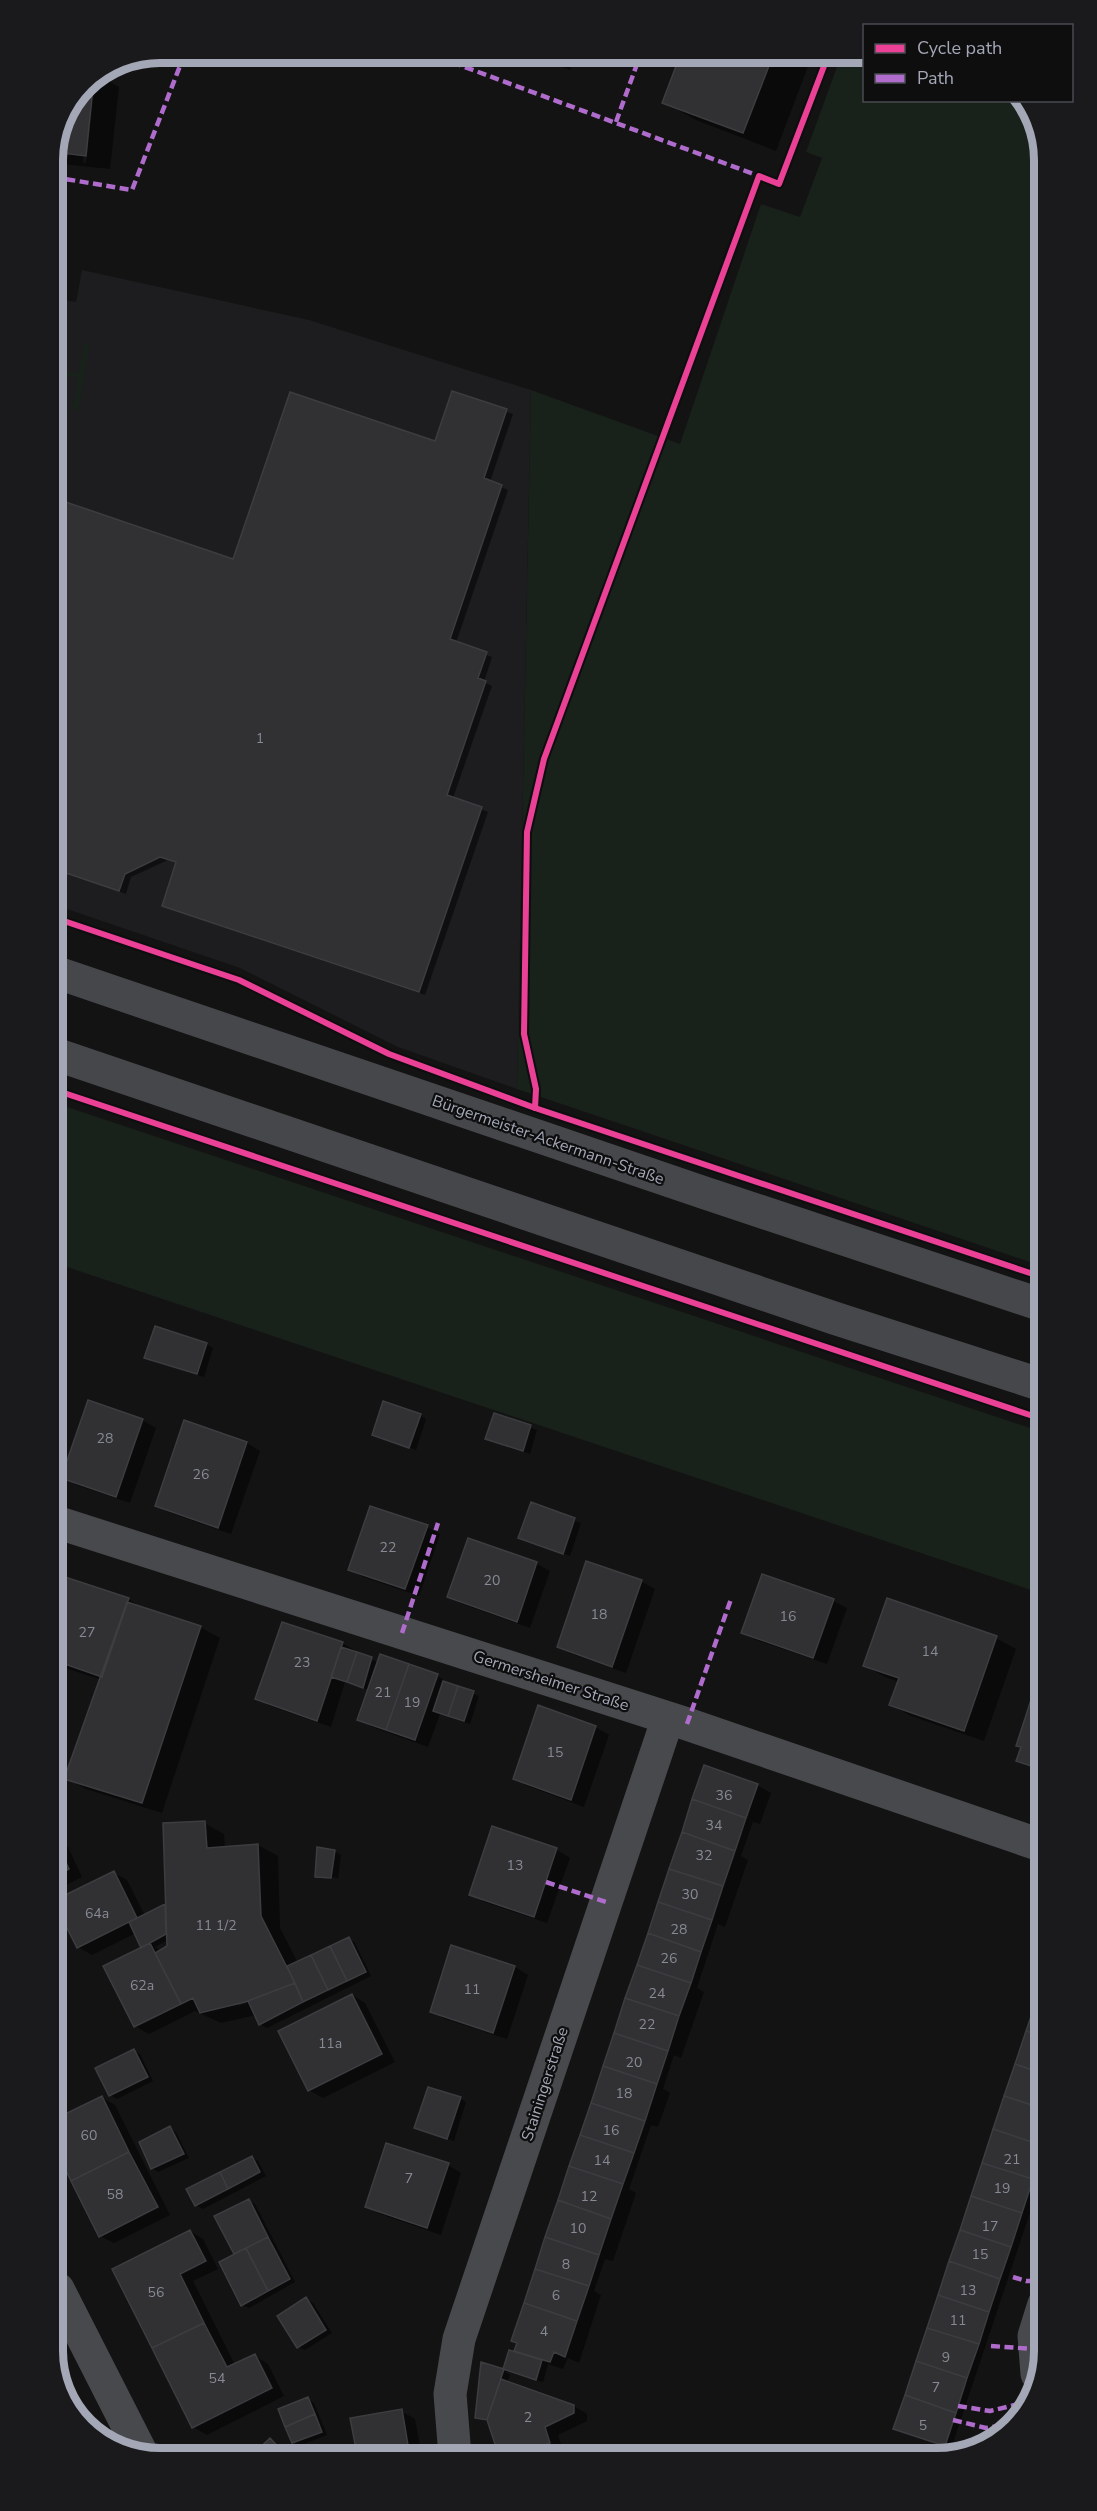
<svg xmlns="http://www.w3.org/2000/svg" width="1097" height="2511" font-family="'Nunito Sans',sans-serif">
	<rect width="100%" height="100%" fill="#131313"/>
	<path fill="#1d1d20" d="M82 270 309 320 531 390 517 1089 398 1047 240 968 55 905 53 298 76 302Z"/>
	<path fill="#19211b" d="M842 53H864V100L1021 101 1039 126 1042 1266 517 1089 531 390 680 444 761 204 800 217 822 158 806 152Z
		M84 343 90 344 79 411 72 409 77 377 53 375V370L78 373Z
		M55 1103 1042 1432 1043 1594 55 1263Z"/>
	<path fill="#0007" fill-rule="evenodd" d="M524 53H577L570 70Z
		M682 53H813L776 151 696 120 664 102Z
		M98 75 119 87 110 169 53 163V153L84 84ZM92 82H95L86 163H83Z
		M453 393 513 414 490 482 508 490 456 643 492 657 484 682 492 686 453 798 488 812 425 995 170 909 163 905 178 863 168 860 131 877 126 894 54 869V500L234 561 436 443Z
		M207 1344 213 1348 204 1377 152 1361Z
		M56 1393 59 1395 56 1406Z
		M420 1415 426 1419 416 1450 374 1434Z
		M495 1415 537 1430 530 1454 487 1439Z
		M142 1420 156 1428 130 1503 76 1485 62 1477Z
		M185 1422 247 1443 260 1451 231 1534 170 1513 157 1506Z
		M531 1504 581 1523 570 1556 520 1538Z
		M427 1527 440 1534 419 1596 363 1577 350 1569Z
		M469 1540 537 1564 550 1571 530 1628 462 1604 449 1596Z
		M587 1563 642 1582 655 1589 626 1673 572 1654 558 1647Z
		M56 1575 128 1599 146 1610 200 1627 220 1638 162 1813 86 1789 66 1778 102 1680 56 1665Z
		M833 1601 847 1608 827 1664 756 1640 743 1633Z
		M996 1638 1016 1649 984 1741 911 1716 891 1705 899 1682 885 1677 865 1666Z
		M342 1643 356 1651 355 1653 378 1662 437 1675 450 1685 479 1696 470 1724 440 1714 428 1747 372 1727 358 1719 369 1690 345 1682 331 1727 270 1706 257 1698Z
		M1043 1670V1772L1018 1760 1022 1748 1018 1745Z
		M595 1727 609 1735 584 1807 528 1786 515 1779Z
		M757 1785 771 1793 760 1824 753 1822 741 1856 748 1860 725 1927 718 1924 697 1988 704 1992 681 2058 674 2055 663 2089 670 2093 658 2127 651 2125 629 2189 636 2193 613 2261 605 2259 594 2291 601 2295 579 2363 568 2358 563 2369 548 2364 543 2382 504 2371 510 2375 507 2383 574 2406 587 2414V2421L558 2435 563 2450 546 2456H500L489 2422 477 2417 482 2364 504 2371 510 2352 521 2354 516 2351Z
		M204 1823 224 1834 225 1848 258 1845 278 1856 280 1928 298 1963 349 1939 355 1943 371 1976 267 2028 260 2024 256 2015 221 2023 195 2011 149 2034 135 2026 143 1948 136 1933 92 1955 78 1947 57 1901 114 1873 127 1880 145 1916 165 1906 167 1908ZM168 1940 169 1946 161 1951 155 1947ZM249 1999V2002L238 2006 237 2003Z
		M493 1828 557 1850 570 1858 547 1923 484 1902 471 1894Z
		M57 1841 68 1847 82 1877 57 1890Z
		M334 1851 341 1855 338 1878 321 1876V1879L316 1876Z
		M515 1967 528 1975 507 2039 445 2019 431 2011Z
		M1044 1983V2171L951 2449 895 2429Z
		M352 1995 365 2003 395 2062 323 2098 309 2090 280 2032Z
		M134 2051 140 2054 153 2081 117 2099 110 2095Z
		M101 2097 115 2105 170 2215 114 2243 100 2236 58 2151 57 2119Z
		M460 2098 466 2102 454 2141 422 2131Z
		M170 2128 176 2132 189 2158 158 2172 152 2168Z
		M252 2157 258 2161 266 2176 203 2209 196 2205Z
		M448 2165 461 2173 441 2235 380 2214 367 2207Z
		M249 2201 255 2204 295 2282 249 2308 242 2305 236 2255 216 2217Z
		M190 2231 203 2239 218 2269 193 2281 235 2365 255 2356 268 2364 284 2396 207 2435 193 2427 114 2270Z
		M306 2299 313 2303 332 2333 305 2350 298 2347Z
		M308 2399 314 2403 327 2435 299 2446 293 2442Z
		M401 2411 415 2419 422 2456 350 2457 358 2455Z
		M270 2440 284 2447 292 2457 251 2458Z"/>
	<path fill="#313133" stroke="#3c3d40" stroke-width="1.5" d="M681 53H774L743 133 662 103Z
		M94 77 86 156 53 152 84 84Z
		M452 391 507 409 484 478 502 485 450 639 487 652 478 678 486 681 447 795 482 807 419 992 162 906 176 862 160 857 125 874 119 891 54 869V498L233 559 290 392 435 441Z
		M155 1326 207 1343 197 1374 144 1358Z
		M88 1400 143 1419 116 1497 61 1478Z
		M383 1401 421 1414 409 1448 372 1435Z
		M494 1413 531 1425 523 1451 485 1439Z
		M184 1420 247 1442 218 1528 155 1506Z
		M531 1502 575 1518 563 1554 518 1538Z
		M370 1506 428 1525 405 1589 348 1570Z
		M468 1538 537 1562 517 1622 447 1597Z
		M586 1561 642 1580 612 1667 557 1647Z
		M56 1574 129 1598 102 1677 56 1661Z
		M762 1574 834 1599 813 1658 741 1633Z
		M887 1598 997 1636 964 1731 889 1705 899 1678 863 1666Z
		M127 1602 201 1626 142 1803 64 1779Z
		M282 1622 343 1642 317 1721 255 1699Z
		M341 1647 357 1652 347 1682 331 1677Z
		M357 1652 372 1657 363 1688 347 1682Z
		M380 1654 409 1664 386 1730 357 1720Z
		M409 1664 438 1674 415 1740 386 1730Z
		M1042 1666H1043V1770L1016 1761 1021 1747 1016 1746Z
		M443 1681 458 1686 448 1716 433 1711Z
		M458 1686 474 1691 464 1721 448 1716Z
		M538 1705 596 1726 571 1800 513 1779Z
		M704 1765 758 1784 746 1818 692 1799Z
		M692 1799 746 1818 735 1851 682 1832Z
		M205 1821 207 1848 258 1844 261 1916 295 1983 245 2002 200 2013 193 1998 181 2004 155 1953 167 1946 163 1823Z
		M492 1826 557 1848 534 1917 469 1895Z
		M682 1832 735 1851 723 1886 669 1869Z
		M57 1844 69 1869 57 1876Z
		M317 1847 335 1850 331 1878 315 1877Z
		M669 1869 723 1886 712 1920 658 1902Z
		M114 1871 137 1918 77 1948 57 1908V1899Z
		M658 1902 712 1920 701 1952 648 1933Z
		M165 1904 166 1934 141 1948 129 1922Z
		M648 1933 701 1952 691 1983 637 1965Z
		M349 1937 366 1972 347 1981 330 1946Z
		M150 1943 181 2004 134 2027 103 1966Z
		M451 1945 515 1966 493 2033 430 2012Z
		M330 1946 347 1981 328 1990 311 1955Z
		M311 1955 328 1990 303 2002 287 1966Z
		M637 1965 691 1983 679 2016 625 1998Z
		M295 1983 303 2002 259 2025 248 2001Z
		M352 1994 382 2054 308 2091 278 2031Z
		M625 1998 679 2016 668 2051 614 2033Z
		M1037 1999 1044 2001V2037L1026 2031Z
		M1026 2031 1044 2037V2074L1015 2064Z
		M614 2033 668 2051 657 2084 603 2066Z
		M134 2049 148 2077 109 2096 95 2068Z
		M1015 2064 1044 2074V2109L1004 2096Z
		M603 2066 657 2084 645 2121 591 2103Z
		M428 2087 461 2097 447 2139 414 2128Z
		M102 2096 129 2152 71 2181 58 2154 57 2118Z
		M1004 2096 1044 2109V2146L993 2129Z
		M591 2103 645 2121 634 2153 580 2135Z
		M170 2126 184 2154 151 2169 139 2142Z
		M993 2129 1044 2146 1033 2179 982 2163Z
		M580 2135 634 2153 623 2184 569 2166Z
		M386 2143 449 2163 427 2228 365 2207Z
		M129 2152 158 2207 99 2237 71 2181Z
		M252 2156 260 2172 228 2189 220 2172Z
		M982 2163 1033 2179 1022 2213 971 2196Z
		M569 2166 623 2184 611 2219 558 2200Z
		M220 2172 228 2189 195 2206 186 2189Z
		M971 2196 1022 2213 1011 2247 960 2230Z
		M249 2199 268 2237 234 2254 214 2216Z
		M558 2200 611 2219 599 2255 545 2237Z
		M190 2230 206 2261 180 2274 204 2323 152 2348 112 2269Z
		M960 2230 1011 2247 1000 2279 949 2261Z
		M268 2237 290 2279 268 2291 246 2248Z
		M545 2237 599 2255 589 2286 535 2269Z
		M246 2248 268 2291 241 2306 219 2262Z
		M949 2261 1000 2279 989 2312 938 2295Z
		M535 2269 589 2286 577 2321 524 2303Z
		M938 2295 989 2312 979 2344 927 2328Z
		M306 2297 326 2330 297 2348 277 2316Z
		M524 2303 577 2321 565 2357 554 2352 550 2362 514 2351 517 2343 511 2341Z
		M204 2323 227 2367 255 2354 272 2388 192 2428 152 2348Z
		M927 2328 979 2344 967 2378 916 2361Z
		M509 2350 542 2360 536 2380 503 2369Z
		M916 2361 967 2378 956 2413 905 2395Z
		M481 2362 504 2369 487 2420 475 2418Z
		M501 2379 574 2405V2413L545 2427 550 2443 509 2456H499L487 2420Z
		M905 2395 956 2413 945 2446 893 2429Z
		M308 2397 315 2414 285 2427 278 2409Z
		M402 2409 410 2457H341L357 2454 350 2418Z
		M315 2414 322 2432 292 2443 285 2427Z
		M270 2438 288 2457 249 2458Z"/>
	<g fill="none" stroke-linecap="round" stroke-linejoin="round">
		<path stroke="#47494c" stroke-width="33" d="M56 1522 687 1724 1043 1846
			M58 2289 142 2454
			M1037 2374 1034 2336 1044 2304
			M455 2456 450 2394 459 2339 668 1718"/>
		<path stroke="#46474b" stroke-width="33" d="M55 972 705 1193 1042 1305
			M55 1054 834 1318 1042 1385"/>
		<path stroke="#b06ccc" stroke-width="4.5" stroke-dasharray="9 4.5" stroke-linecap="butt" d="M427 53 759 176
			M616 122 641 53
			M53 177 132 190 185 53
			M402 1633 438 1523
			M687 1724 731 1599
			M546 1882 606 1902
			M1036 2210 1044 2212
			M1013 2277 1026 2281H1044
			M58 2303 63 2300
			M1037 2326 1044 2328
			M991 2346 1034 2349
			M1035 2369H1038
			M958 2406 990 2411 1027 2402
			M953 2420 986 2428 1012 2424"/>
		<defs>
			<path id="cycleway" d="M55 918 239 980 389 1054 535 1108 1042 1277
				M55 1090 1042 1419
				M535 1108 536 1089 524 1034 527 832 544 759 759 176 779 184 829 53"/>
		</defs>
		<use href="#cycleway" stroke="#0e0e0f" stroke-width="10"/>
		<use href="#cycleway" stroke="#ea4096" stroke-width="6"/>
	</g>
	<g text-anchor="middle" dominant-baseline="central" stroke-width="4.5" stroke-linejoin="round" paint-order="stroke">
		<g font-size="14" fill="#868a95">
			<text x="260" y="738">1</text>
			<text x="105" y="1438">28</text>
			<text x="201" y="1474">26</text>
			<text x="388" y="1547">22</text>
			<text x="492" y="1580">20</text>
			<text x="599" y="1614">18</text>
			<text x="788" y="1616">16</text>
			<text x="87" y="1632">27</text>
			<text x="930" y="1651">14</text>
			<text x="302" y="1662">23</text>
			<text x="383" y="1692">21</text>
			<text x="412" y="1702">19</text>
			<text x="555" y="1752">15</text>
			<text x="724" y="1795">36</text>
			<text x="714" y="1825">34</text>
			<text x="704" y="1855">32</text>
			<text x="515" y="1865">13</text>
			<text x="690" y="1894">30</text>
			<text x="97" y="1913">64a</text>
			<text x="216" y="1925">11 1/2</text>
			<text x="679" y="1929">28</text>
			<text x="669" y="1958">26</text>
			<text x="142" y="1985">62a</text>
			<text x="472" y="1989">11</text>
			<text x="657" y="1993">24</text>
			<text x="647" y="2024">22</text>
			<text x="330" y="2043">11a</text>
			<text x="634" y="2062">20</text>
			<text x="624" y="2093">18</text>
			<text x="611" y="2130">16</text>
			<text x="89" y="2135">60</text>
			<text x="1012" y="2159">21</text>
			<text x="602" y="2160">14</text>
			<text x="409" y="2178">7</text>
			<text x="1002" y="2188">19</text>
			<text x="115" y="2194">58</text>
			<text x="589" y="2196">12</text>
			<text x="990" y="2226">17</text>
			<text x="578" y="2228">10</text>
			<text x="980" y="2254">15</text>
			<text x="566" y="2264">8</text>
			<text x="968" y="2290">13</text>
			<text x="156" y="2292">56</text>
			<text x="556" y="2295">6</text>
			<text x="958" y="2320">11</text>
			<text x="544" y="2331">4</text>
			<text x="946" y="2357">9</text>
			<text x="217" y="2378">54</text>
			<text x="936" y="2387">7</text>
			<text x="528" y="2417">2</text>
			<text x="923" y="2425">5</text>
		</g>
		<g font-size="16" fill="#a3a7b6" stroke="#0e0e0f">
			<text transform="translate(548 1140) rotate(19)">Bürgermeister-Ackermann-Straße</text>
			<text transform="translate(551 1681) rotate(18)">Germersheimer Straße</text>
			<text transform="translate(545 2084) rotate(-72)">Stainingerstraße</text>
		</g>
	</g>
	<path d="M0 0H1097V2511H0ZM160 63H937A97 97 0 0 1 1034 160V2351A97 97 0 0 1 937 2448H160A97 97 0 0 1 63 2351V160A97 97 0 0 1 160 63Z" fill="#1a1a1c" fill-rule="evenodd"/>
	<path fill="none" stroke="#a3a7b6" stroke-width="8" d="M160 63H937A97 97 0 0 1 1034 160V2351A97 97 0 0 1 937 2448H160A97 97 0 0 1 63 2351V160A97 97 0 0 1 160 63Z"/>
	<rect x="863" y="24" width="210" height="78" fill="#0e0e0f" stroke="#4a4b52" stroke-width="1.5"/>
	<rect x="875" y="44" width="30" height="9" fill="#ea4096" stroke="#4a4b52" stroke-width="1.5"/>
	<text x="917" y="54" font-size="18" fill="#a3a7b6">Cycle path</text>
	<rect x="875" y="74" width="30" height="9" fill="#b06ccc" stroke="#4a4b52" stroke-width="1.5"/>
	<text x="917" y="84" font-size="18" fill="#a3a7b6">Path</text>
</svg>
